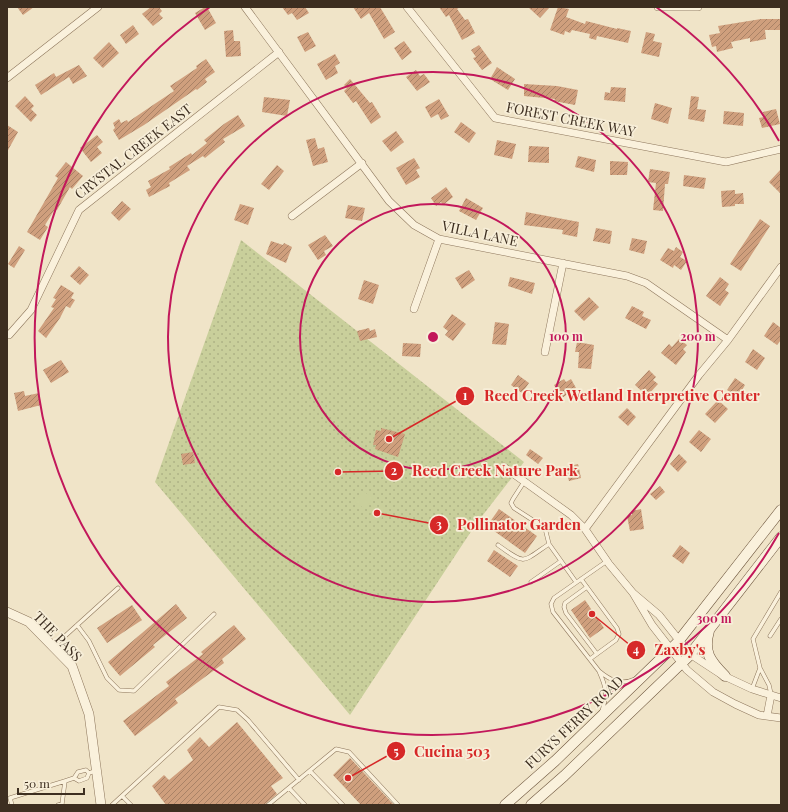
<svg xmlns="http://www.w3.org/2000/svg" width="788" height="812" font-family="'Playfair Display',serif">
	<defs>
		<pattern id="grass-dots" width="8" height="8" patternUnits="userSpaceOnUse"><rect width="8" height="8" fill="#c9cf9b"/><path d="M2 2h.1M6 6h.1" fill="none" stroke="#aeb285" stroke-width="1.8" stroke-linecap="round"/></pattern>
		<pattern id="building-hatch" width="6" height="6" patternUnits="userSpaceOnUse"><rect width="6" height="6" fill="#cf9f7d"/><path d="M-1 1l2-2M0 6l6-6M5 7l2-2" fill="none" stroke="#a98266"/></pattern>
	</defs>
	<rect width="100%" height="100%" fill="#f0e4c8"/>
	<path fill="url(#grass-dots)" d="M241 240 524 462 476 524 350 715 155 482Z"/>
	<path fill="#c9cf9b" d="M363 491 373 498 365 509 355 502Z
		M372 506 384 508 381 521 370 519Z"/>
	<path fill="url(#building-hatch)" d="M17 7H34L23 15Z
		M151 7H159L162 11 159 14 163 18 153 26 142 14Z
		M205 7H207L216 23 205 30 195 13Z
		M282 7H305L309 13 297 20 292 13 288 15Z
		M353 7H380L395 32 384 39 369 13 361 19Z
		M439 7H460L457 9 465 20 468 19 475 33 462 40 449 15 446 17Z
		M528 7H550L540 18Z
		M558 7 569 9 566 17 585 24 586 21 617 29V28L631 31 628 43 597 36 596 40 589 38 590 34 572 30 570 33 565 31 564 35 550 30Z
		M761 19H781V30H765L766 39 750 42V38L731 42 733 48 717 52 716 46 712 47 709 35 720 33 718 26Z
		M133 25 139 34 126 44 120 35Z
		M233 30 234 41H240L241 56 226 57 224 31Z
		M308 32 316 46 305 52 297 37Z
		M646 32 655 34 653 41 662 43 659 57 641 53Z
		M404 41 412 52 402 60 394 48Z
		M109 42 119 53 103 68 93 58Z
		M479 45 492 63 482 70 473 58 476 57 471 50Z
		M335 54 340 63 335 66 338 73 326 80 317 64Z
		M206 59 215 72 205 79 207 82 197 90 196 89 144 125 119 140 113 130 115 128 113 123 119 119 121 123 127 120 128 122 156 103 174 91 170 86 197 68 196 66Z
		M79 65 87 76 73 84 69 77 41 95 35 85 54 73 56 77Z
		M497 67 515 79 508 90 490 79Z
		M416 70 420 76 424 74 430 82 417 91 406 77Z
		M350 79 370 103 372 102 381 117 371 124 356 101 353 103 344 91 347 88 344 85Z
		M524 84 557 86 578 90 575 105 554 101 555 99 524 96Z
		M611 87 626 88 625 102 604 100 605 92 610 93Z
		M25 96 34 106 31 109 37 115 31 122 15 106Z
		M691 96 699 97 697 109 706 110 704 122 688 119Z
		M264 97 290 100 287 116 262 112Z
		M439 99 449 116 441 120 438 114 431 118 425 107Z
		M655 103 672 108 668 124 651 119Z
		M776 109 780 124 762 128 759 118 764 117 763 112Z
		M724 111 744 113 743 126 723 124Z
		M238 115 245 126 223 139 225 142 205 158 203 156 187 166 190 170 169 183 170 186 149 197 146 190 151 187 148 181 170 169 169 167 191 153 192 155 207 143 204 140 224 124Z
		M461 122 476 133 469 143 454 132Z
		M7 125 18 132 7 152Z
		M396 131 404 142 391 152 382 141Z
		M97 135 103 142 97 147 102 153 91 162 80 148Z
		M315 138 318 149 324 147 328 162 313 166 306 140Z
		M497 140 516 144 512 159 494 155Z
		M529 146 549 147V163L528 162Z
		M578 156 596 160 594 172 575 167Z
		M414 158 420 168 416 170 420 177 406 185 396 168Z
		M610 161 628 162 627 175H610Z
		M66 162 83 176 72 189 70 187 57 210 55 209 45 225 48 227 40 240 27 232 58 178 55 176Z
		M277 165 284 171 269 190 261 184Z
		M650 169 670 172 668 184H665L663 211 653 210 656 183 648 182Z
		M781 169V194L769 182Z
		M684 175 706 178 704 189 683 186Z
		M446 187 453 197 443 205 441 202 436 206 431 198Z
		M735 190V194L743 193 744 204H735V206L722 207 721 191Z
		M466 198 483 208 476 220 459 211Z
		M122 201 131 209 119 221 111 213Z
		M240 204 254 208 248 225 234 220Z
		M348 205 365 208 362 221 345 218Z
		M526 212 579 222 577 237 562 234 563 230 524 225Z
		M760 219 770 226 741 271 730 264Z
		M596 228 612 231 610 244 593 241Z
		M325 235 333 246 324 251 326 255 318 260 308 245Z
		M632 238 647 241 644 254 629 250Z
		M271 241 283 245 284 243 292 247 286 263 266 254Z
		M19 246 25 250 14 268 8 264Z
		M676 247 683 252 680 257 687 261 681 270 674 265 673 268 660 260 668 248 674 251Z
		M79 266 89 275 80 285 70 276Z
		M469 270 475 280 462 289 455 278Z
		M510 277 535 283 532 294 508 286Z
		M720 277 729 284 725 290 729 293 720 306 706 296Z
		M364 280 379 285 373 304 358 299Z
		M61 285 74 293 71 298 75 300 70 308 66 306 60 318 46 338 38 331 54 308 51 307 56 299 53 298Z
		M589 297 599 307 584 321 574 311Z
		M632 306 644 312 642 316 651 320 646 329 625 318Z
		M452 314 466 324 453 341 445 335 448 331 443 327Z
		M495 322 509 324 506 345 492 344Z
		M773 322 781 328V340L777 345 764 336Z
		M369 328 370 331 375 329 377 337 360 341 357 331Z
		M679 339 687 345 683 349 686 352 676 365 661 353 669 344 672 347Z
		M577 342 594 345 591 369 578 368 579 352H575Z
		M403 343 421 344 420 357 402 356Z
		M753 349 765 358 757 370 745 362Z
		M61 360 69 372 51 383 43 370Z
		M649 370 656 377 653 380 658 384 647 396 635 385Z
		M518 375 529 383 522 393 511 385Z
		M735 378 745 385 738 397 727 390Z
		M564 379 566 382 571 379 576 388 562 398 554 385Z
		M24 391 25 396 39 393 41 405 18 411 14 393Z
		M718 400 728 409 715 423 705 414Z
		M627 408 636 417 628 426 618 417Z
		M381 428 405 434 398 457 375 449 376 445H373L376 430 381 431Z
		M699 430 711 439 701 452 689 442Z
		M530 449 543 458 538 464 526 455Z
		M193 452 195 463 183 465 181 454Z
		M679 454 687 462 678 472 670 464Z
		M578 464 581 478 569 481 565 467Z
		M660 486 665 492 656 500 650 494Z
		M499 509 537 536 525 553 487 526Z
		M641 509 644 529 630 531 627 516 632 515V511Z
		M680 545 690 553 683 564 672 556Z
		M494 550 518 566 510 577 487 561Z
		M585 600 604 628 590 638 571 610Z
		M176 604 187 618 153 645 155 647 120 676 108 662Z
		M132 605 142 620 107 643 97 628Z
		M234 625 246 639 222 659 224 663 175 699 178 703 135 736 123 721 169 686 166 682 203 654 201 652Z
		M237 722 283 778 271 786 277 794 264 805H166L152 786 164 775 169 780 193 760 187 750 200 737 209 747Z
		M350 758 394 805H361L333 775Z"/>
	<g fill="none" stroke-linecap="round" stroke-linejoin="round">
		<defs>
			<path id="service" d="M524 482 513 499 511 503 514 508 545 528 549 544 576 582
				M498 545C526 565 521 563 549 544
				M581 579 617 628 619 634 616 640 590 659
				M531 582 561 561
				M587 587 565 603 564 607 566 613 597 654
				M77 625 89 641 107 678 119 690 134 691 214 614
				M770 636 781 619
				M54 646 118 588
				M599 671 553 612 551 604 554 598 607 561
				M752 689 760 668
				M771 694 769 685 760 668 753 639 781 592
				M602 711C608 693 606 687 599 671 610 680 620 686 635 679
				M310 771 343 805
				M74 778 79 781 87 778 89 773
				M289 788 305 805
				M122 796 131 805
				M12 805 10 798 65 781 74 778 78 772 86 770 89 773 95 771
				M58 805 62 804 65 781
				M112 805 219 707 237 710 248 720 299 780
				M268 805 336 749 349 752 398 805"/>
			<path id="minor" d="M245 7 389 201 414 225 439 239 627 276 646 283 728 340
				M407 7 495 118 726 162 781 149
				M658 7H698
				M7 78 98 7
				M292 216 362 163
				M414 309 439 239
				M7 334 9 335 31 310 79 210 279 52
				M545 352 563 263
				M504 467 571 515 585 529 609 564 633 593
				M585 529 699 375 728 340 781 267
				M781 698 752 689 722 675 690 654 659 615 633 593 652 625 687 670 713 692 735 704 759 715 781 718
				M767 716 771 695"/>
			<path id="tertiary" d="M7 612 29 622 72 666 89 714 101 805"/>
			<path id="secondary" d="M709 631C703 652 710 661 725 676
				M505 805 555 761 677 643 781 510
				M531 805 564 776 688 657 781 537"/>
		</defs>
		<use href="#service" stroke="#8d765c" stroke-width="4.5"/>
		<use href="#minor" stroke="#8d765c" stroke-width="8"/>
		<use href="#tertiary" stroke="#8d765c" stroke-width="10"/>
		<use href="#secondary" stroke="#6f573f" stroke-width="11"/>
		<use href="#service" stroke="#faf1dc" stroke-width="3.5"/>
		<use href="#minor" stroke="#faf1dc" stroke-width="7"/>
		<use href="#tertiary" stroke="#faf1dc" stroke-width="9"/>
		<use href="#secondary" stroke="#faf1dc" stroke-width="10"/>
	</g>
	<g fill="none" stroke="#c2185b" stroke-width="2">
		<circle cx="433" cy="337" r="133"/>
		<circle cx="433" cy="337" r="265"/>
		<path d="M779 533A398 398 0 1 1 210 7M656 7A398 398 0 0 1 779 141"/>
	</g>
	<g text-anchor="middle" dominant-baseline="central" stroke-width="3.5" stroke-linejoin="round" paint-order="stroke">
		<g font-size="14" fill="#3d2e20" stroke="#f7eed8">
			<text transform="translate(571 119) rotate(11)">FOREST CREEK WAY</text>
			<text transform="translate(133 151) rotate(-38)">CRYSTAL CREEK EAST</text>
			<text transform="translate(480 233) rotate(12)">VILLA LANE</text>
			<text transform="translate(58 636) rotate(46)">THE PASS</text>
			<text transform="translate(574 722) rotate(-43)">FURYS FERRY ROAD</text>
		</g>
	</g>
	<circle cx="433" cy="337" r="6" fill="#c2185b" stroke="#f7eed8" stroke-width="2"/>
	<g font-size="12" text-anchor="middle" font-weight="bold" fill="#c2185b" stroke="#f7eed8" stroke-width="3.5" stroke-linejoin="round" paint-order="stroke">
		<text x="566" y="341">100 m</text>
		<text x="698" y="341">200 m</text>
		<text x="714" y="623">300 m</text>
	</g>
	<path fill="none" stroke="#d62828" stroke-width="1.5" d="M389 439L465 396M338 472L394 471M377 513L439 525M592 614L636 650M348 778L396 751"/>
	<g fill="#d62828" stroke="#f7eed8" stroke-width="1.5">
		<circle cx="389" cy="439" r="4"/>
		<circle cx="338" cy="472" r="4"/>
		<circle cx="377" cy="513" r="4"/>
		<circle cx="592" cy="614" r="4"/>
		<circle cx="348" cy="778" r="4"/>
		<circle cx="465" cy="396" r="10"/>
		<circle cx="394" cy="471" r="10"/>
		<circle cx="439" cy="525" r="10"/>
		<circle cx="636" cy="650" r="10"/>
		<circle cx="396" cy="751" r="10"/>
	</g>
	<g font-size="12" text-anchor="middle" font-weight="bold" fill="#fff">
		<text x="465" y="400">1</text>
		<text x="394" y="475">2</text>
		<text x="439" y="529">3</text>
		<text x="636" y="654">4</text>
		<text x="396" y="756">5</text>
	</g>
	<g font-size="15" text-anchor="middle" font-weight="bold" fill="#d62828" stroke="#f7eed8" stroke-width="3.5" stroke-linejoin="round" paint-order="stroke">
		<text x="622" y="401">Reed Creek Wetland Interpretive Center</text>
		<text x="495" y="476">Reed Creek Nature Park</text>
		<text x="519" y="530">Pollinator Garden</text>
		<text x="680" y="655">Zaxby's</text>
		<text x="452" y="757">Cucina 503</text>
	</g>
	<rect width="788" height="812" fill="none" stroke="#3d2e20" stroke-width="16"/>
	<path d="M18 788v6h66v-6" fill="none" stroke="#3d2e20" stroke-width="2"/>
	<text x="24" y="788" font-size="12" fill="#3d2e20" stroke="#f7eed8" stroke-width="3" paint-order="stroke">50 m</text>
</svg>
